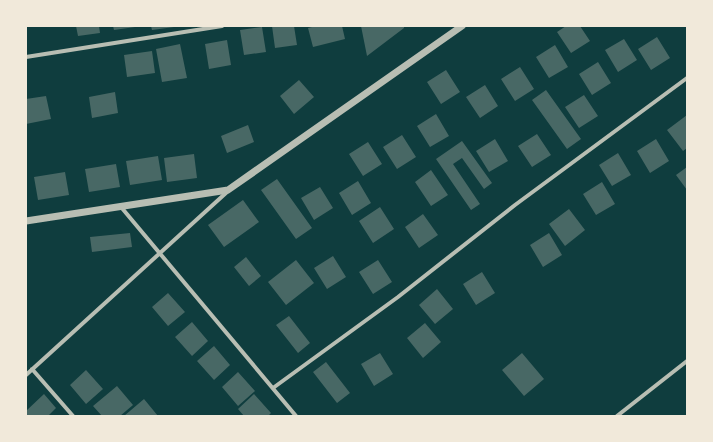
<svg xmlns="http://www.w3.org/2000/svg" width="713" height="442" font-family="'Open Sans',sans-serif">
	<rect width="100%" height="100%" fill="#0f3d3e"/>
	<path fill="#486865" d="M76 26H99L100 33 78 36Z
		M113 26H135V27L114 30Z
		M151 26H174V27L152 30Z
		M272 26H294L297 45 275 48Z
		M316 26H342L345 39 313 47 308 28Z
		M361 26H404V28L367 56Z
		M566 26H580L590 41 571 53 557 32Z
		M262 27 266 52 244 55 240 30Z
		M657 37 670 58 651 70 638 49Z
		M624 39 637 60 618 72 605 50Z
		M227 40 231 65 209 69 205 44Z
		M180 44 187 78 162 82 156 49Z
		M555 45 568 67 549 78 536 57Z
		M152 51 155 73 127 77 124 55Z
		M598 62 611 83 592 95 579 74Z
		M520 67 534 89 515 101 501 79Z
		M446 70 460 92 441 104 427 82Z
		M299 80 314 97 294 114 280 96Z
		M485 85 498 106 480 118 466 97Z
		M546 90 581 139 567 149 532 100Z
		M115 92 118 113 92 118 89 97Z
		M584 95 598 116 579 128 565 107Z
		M46 96 51 119 26 124V99Z
		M436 114 449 136 430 147 417 126Z
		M687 115V148L683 151 667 130Z
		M248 125 254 142 227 153 221 136Z
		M537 134 551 155 532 167 518 146Z
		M402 135 416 157 397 169 383 147Z
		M495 139 508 161 489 172 476 151Z
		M656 139 669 161 650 173 637 151Z
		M462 141 492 183 484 189 462 158 453 164 480 204 471 210 436 159Z
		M368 142 382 164 363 176 349 154Z
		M618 153 631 175 612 186 599 165Z
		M194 154 197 178 167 182 164 158Z
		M158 156 162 180 130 185 126 161Z
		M116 164 120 187 89 192 85 169Z
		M687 167V190L676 175Z
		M431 170 448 195 431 206 415 182Z
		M65 172 69 195 38 200 34 177Z
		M277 179 312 228 296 239 261 190Z
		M358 181 371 203 352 215 339 193Z
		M602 182 615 204 596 215 583 194Z
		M320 187 333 208 314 220 301 198Z
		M243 200 259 222 224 247 208 225Z
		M380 207 394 229 373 243 359 221Z
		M569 209 585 230 565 246 549 224Z
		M423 214 438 235 419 248 405 227Z
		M130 233 132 247 92 252 90 237Z
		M549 233 562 255 543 267 530 245Z
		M333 256 346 277 327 289 314 268Z
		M246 257 261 276 249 286 234 267Z
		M296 260 314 283 286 305 268 282Z
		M378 260 392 282 373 294 359 272Z
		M482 272 495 293 476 305 463 284Z
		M437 289 453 309 435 324 419 305Z
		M168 293 185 312 168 326 152 307Z
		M289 316 310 343 298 353 276 325Z
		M192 322 208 341 192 356 175 337Z
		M425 323 441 342 423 358 407 338Z
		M214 346 230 365 214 380 197 361Z
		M380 353 393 374 374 386 361 364Z
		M522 353 544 379 524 396 502 370Z
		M326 362 350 393 337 403 313 372Z
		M86 370 103 389 86 404 70 385Z
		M238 372 255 391 238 406 222 387Z
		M117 386 133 405 120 416H102L93 406Z
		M44 394 56 408 48 416H27L26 411Z
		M254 394 271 413 268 416H244L238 409Z
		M144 399 158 416H124Z"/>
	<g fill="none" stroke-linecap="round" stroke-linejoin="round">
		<path stroke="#b8beb3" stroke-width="4" d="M26 57 222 26
			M121 207 296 416
			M32 369 73 416
			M26 375 227 192
			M273 388 398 297 515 205 687 78
			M617 416 687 361"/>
		<path stroke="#b8beb3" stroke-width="7" d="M26 221 228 190 462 26"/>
	</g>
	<rect width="713" height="442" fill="none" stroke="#f1e9da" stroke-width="54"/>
</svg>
